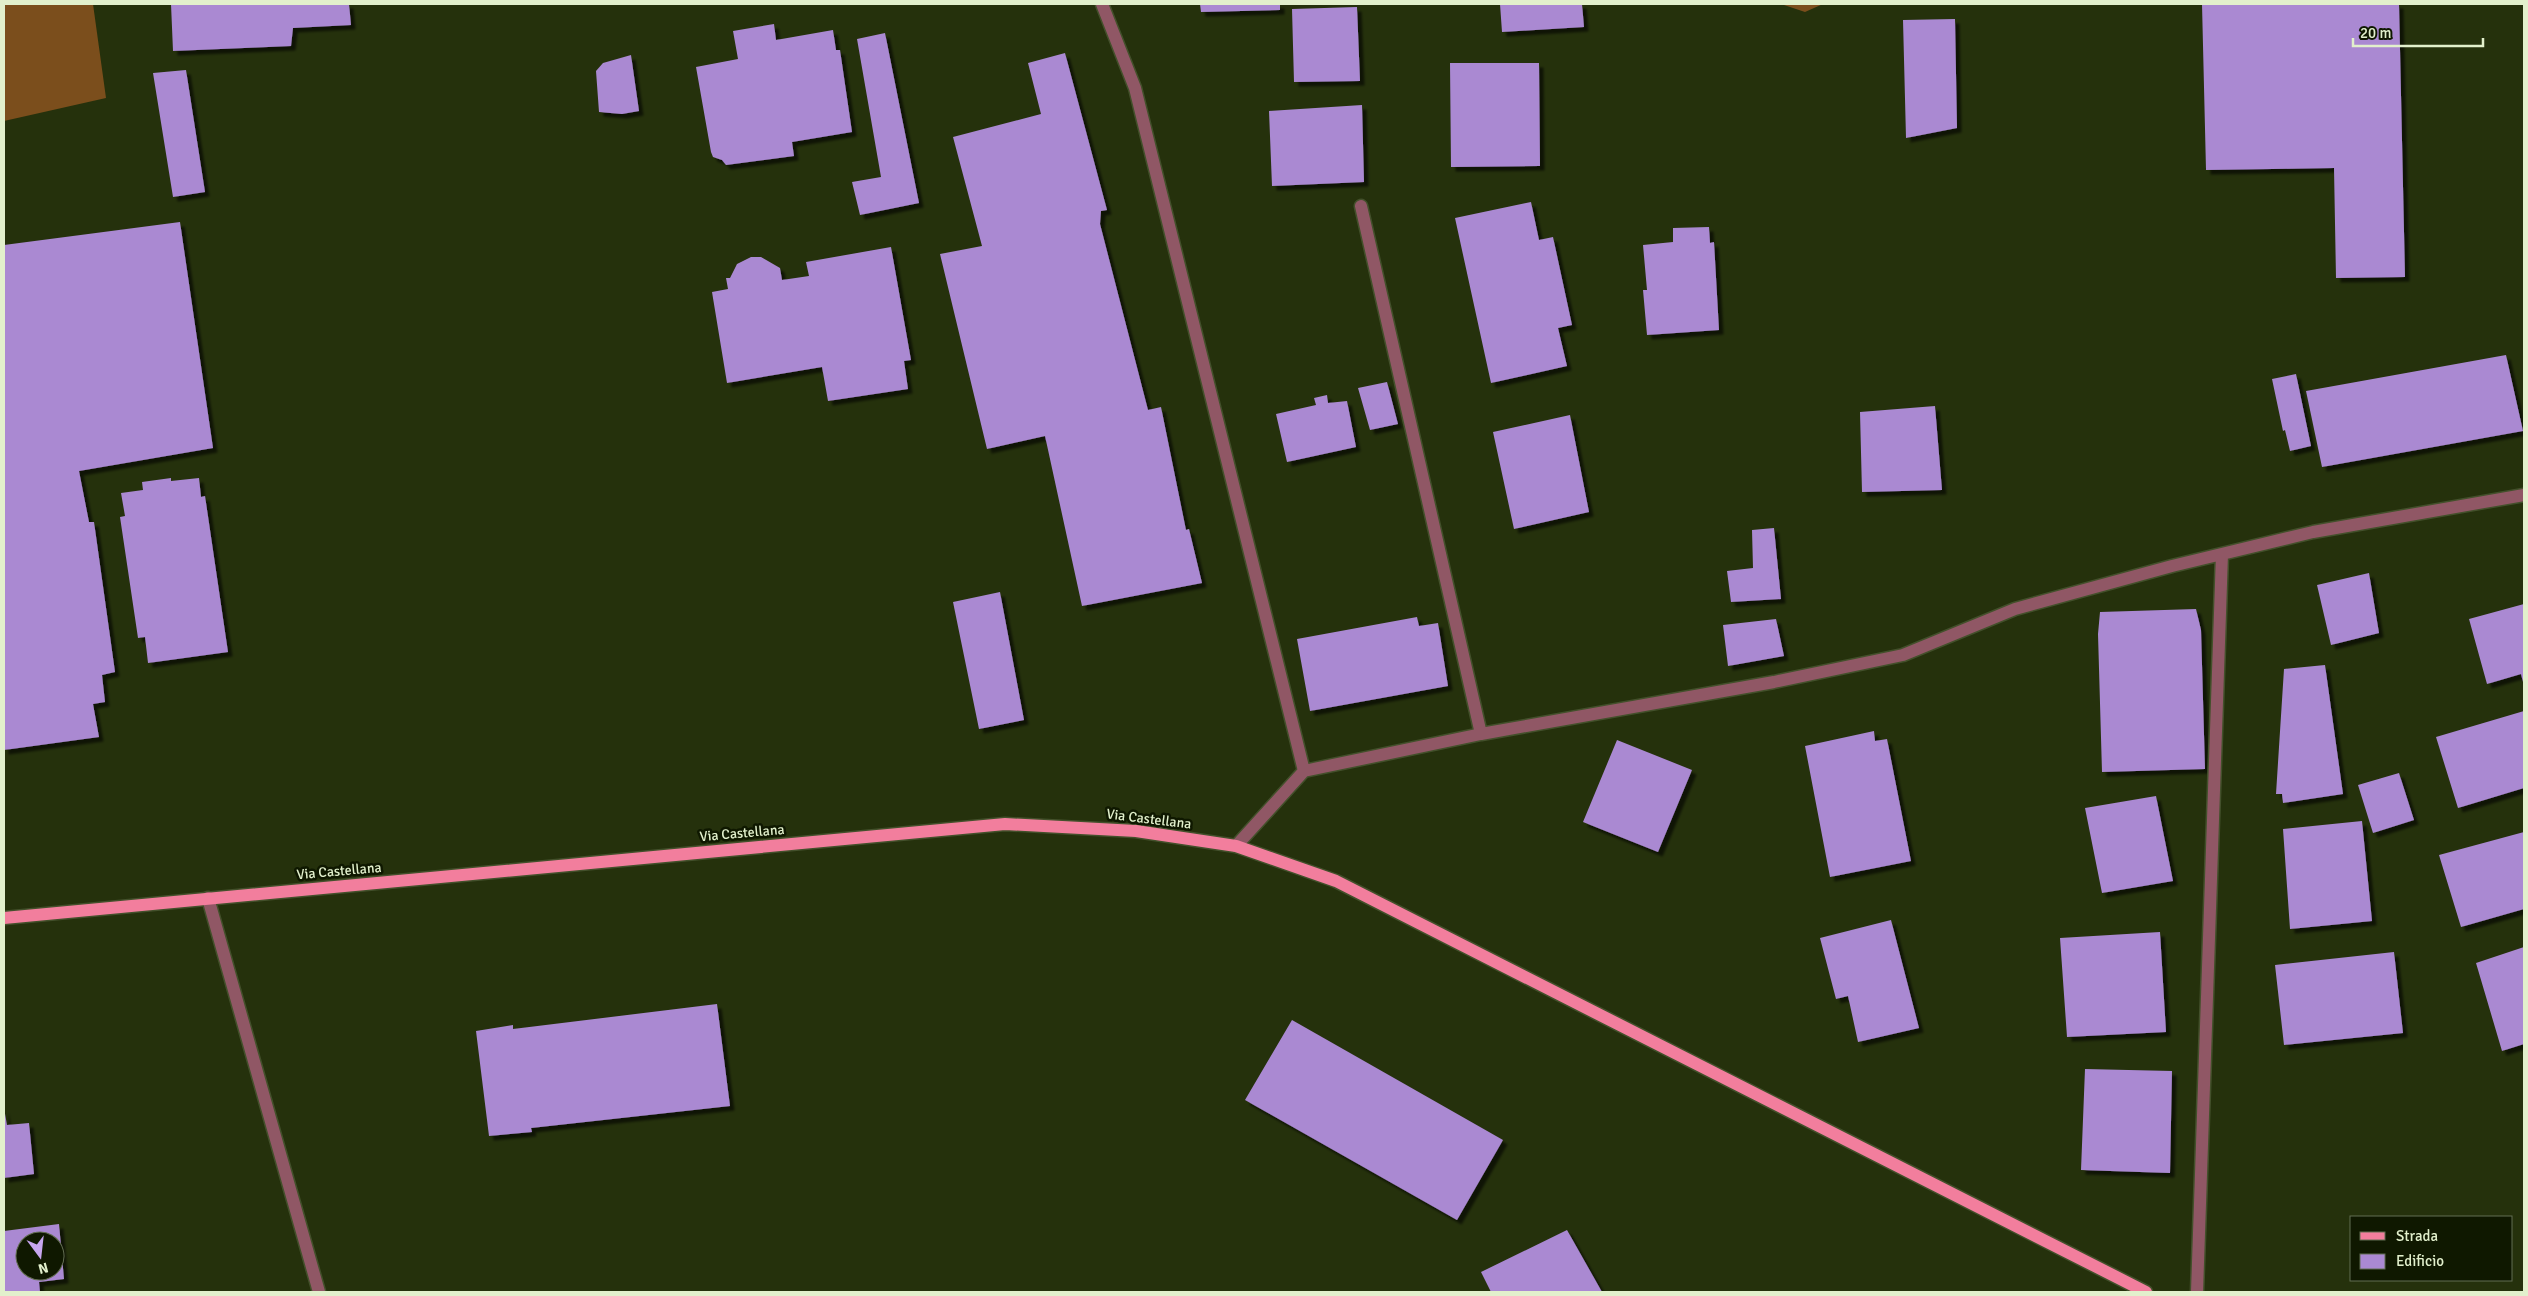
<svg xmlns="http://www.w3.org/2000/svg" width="2528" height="1296" font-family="Signika,sans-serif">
	<defs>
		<filter id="shadow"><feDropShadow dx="4.5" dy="4.5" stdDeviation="1" flood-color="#0009"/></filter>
	</defs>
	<rect width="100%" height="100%" fill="#25310c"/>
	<path fill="#7b4e1c" d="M4 4H93L106 98 4 121Z
		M1781 4H1823L1805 12Z"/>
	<path fill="#aa89d2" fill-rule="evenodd" filter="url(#shadow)" d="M171 4H349L351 25 293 28 291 46 173 51Z
		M1200 4H1280V10L1201 12Z
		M1500 4H1582L1584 27 1502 32Z
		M2202 4H2399L2405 277 2336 278 2334 168 2206 170Z
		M1357 7 1360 81 1294 82 1292 9Z
		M1955 19 1957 128 1906 138 1903 20Z
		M774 24 776 40 833 30 836 50H840L852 132 792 142 794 156 726 165 722 160 713 157 711 152 696 67 738 59 733 31Z
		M885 33 919 203 860 215 852 182 881 177 857 39Z
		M1065 53 1107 210 1101 211 1100 224 1148 410 1161 407 1186 530 1189 529 1202 583 1082 606 1045 436 987 449 940 254 982 246 953 137 1041 114 1028 63Z
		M631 55 639 111 622 114 599 112 596 71 603 63Z
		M1450 63H1539L1540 166 1451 167Z
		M186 70 205 192 173 197 153 73Z
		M1362 105 1364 182 1272 186 1269 111Z
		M1531 202 1539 240 1553 237 1572 325 1558 328 1567 366 1491 383 1455 218Z
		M180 222 213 448 79 471 89 522H94L115 672 102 675 105 702 93 704 99 737 4 750V245Z
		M1709 227 1710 243 1714 242 1719 330 1647 335 1643 290H1647L1643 245 1673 242V228Z
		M891 247 911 360 904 361 908 389 828 401 822 367 727 383 712 292 728 289 726 278H730L737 264 751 257H761L780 268 782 280 809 276 806 262Z
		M2506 355 2523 431 2322 467 2306 391Z
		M2296 374 2311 446 2290 451 2285 430 2283 431 2272 379Z
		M1387 382 1398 424 1370 430 1358 388Z
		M1327 395 1328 403 1347 401 1356 447 1287 462 1276 414 1316 405 1314 398Z
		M1935 406 1942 490 1862 492 1860 412Z
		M1570 415 1589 512 1514 529 1493 432Z
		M171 478V481L199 478 201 497 205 496 228 652 148 663 145 637 138 638 120 517 125 516 121 493 143 490 142 482Z
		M1774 528 1781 599 1731 602 1727 571 1753 568 1752 530Z
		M2369 573 2379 633 2331 645 2317 585Z
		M1000 592 1024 720 979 729 953 602Z
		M2524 604V686L2521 674 2487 684 2469 619Z
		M2196 609 2201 630 2205 769 2102 772 2098 634 2100 612Z
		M1417 617 1419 626 1438 623 1448 686 1310 711 1297 639Z
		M1776 619 1784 656 1728 666 1723 625Z
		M2325 665 2343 794 2283 803 2282 794H2276L2284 669Z
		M2524 711V788L2458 808 2436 737Z
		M1874 731 1875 741 1887 739 1911 861 1830 877 1805 746Z
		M1617 740 1692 770 1658 852 1583 822Z
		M2399 773 2414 820 2373 833 2358 785Z
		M2156 796 2173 881 2102 893 2085 808Z
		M2362 821 2372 921 2290 929 2283 829Z
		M2524 832V909L2461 927 2439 855Z
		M1891 920 1919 1028 1858 1042 1848 996 1836 999 1820 938Z
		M2160 932 2166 1032 2067 1037 2060 938Z
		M2524 947V1044L2502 1051 2476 963Z
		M2394 952 2403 1033 2284 1045 2275 965Z
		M717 1004 730 1106 531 1128 532 1132 489 1136 476 1031 513 1025V1029Z
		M1292 1020 1503 1140 1457 1220 1245 1100Z
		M2085 1069 2172 1071 2170 1173 2081 1170Z
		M4 1108 7 1125 29 1123 34 1174 4 1178Z
		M59 1224 64 1279 39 1282 40 1292H4V1231ZM25 1241H55V1271H25Z
		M1567 1230 1602 1292H1491L1481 1272Z"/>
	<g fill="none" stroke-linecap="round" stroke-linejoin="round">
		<defs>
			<path id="minor" d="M1102 4 1135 88 1304 771
				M1361 206 1481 734
				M1236 846 1304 771 1481 734 1774 682 1903 655 2015 609 2172 566 2313 532 2524 495
				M208 898 319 1292
				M2197 1292 2222 554"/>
			<path id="major" d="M4 918 1005 824 1136 831 1236 846 1336 881 2146 1292"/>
		</defs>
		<use href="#minor" stroke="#43502b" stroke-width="15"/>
		<use href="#major" stroke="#43502b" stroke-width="15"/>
		<use href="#minor" stroke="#905765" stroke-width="12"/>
		<use href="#major" stroke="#f27e9d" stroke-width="12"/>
	</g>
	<g text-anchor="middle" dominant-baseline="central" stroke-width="5" stroke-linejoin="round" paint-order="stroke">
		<g font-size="14" fill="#e2f0cc" stroke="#0f1800">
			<text transform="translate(1149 819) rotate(7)">Via Castellana</text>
			<text transform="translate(742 833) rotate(-5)">Via Castellana</text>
			<text transform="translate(339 871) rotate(-5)">Via Castellana</text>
		</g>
	</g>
	<rect width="2528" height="1296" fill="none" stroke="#e2f0cc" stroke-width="10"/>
	<rect x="2350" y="1216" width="162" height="65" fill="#0f1800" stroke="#636e52"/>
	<rect x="2360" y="1232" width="25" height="8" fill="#f27e9d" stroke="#636e52"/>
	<text x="2396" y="1241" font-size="15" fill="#e2f0cc">Strada</text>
	<rect x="2360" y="1254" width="25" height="15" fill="#aa89d2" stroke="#636e52"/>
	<text x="2396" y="1266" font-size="15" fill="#e2f0cc">Edificio</text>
	<g transform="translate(40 1256) rotate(165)"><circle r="24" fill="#0f1800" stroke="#636e52"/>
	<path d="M0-4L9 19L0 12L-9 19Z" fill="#c7a6ef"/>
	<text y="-8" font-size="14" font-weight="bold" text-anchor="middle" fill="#e2f0cc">N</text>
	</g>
	<path d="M2353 38v8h130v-8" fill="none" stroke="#e2f0cc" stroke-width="2.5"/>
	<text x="2360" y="38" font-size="15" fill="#e2f0cc" stroke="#0f1800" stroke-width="4" paint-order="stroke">20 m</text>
</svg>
